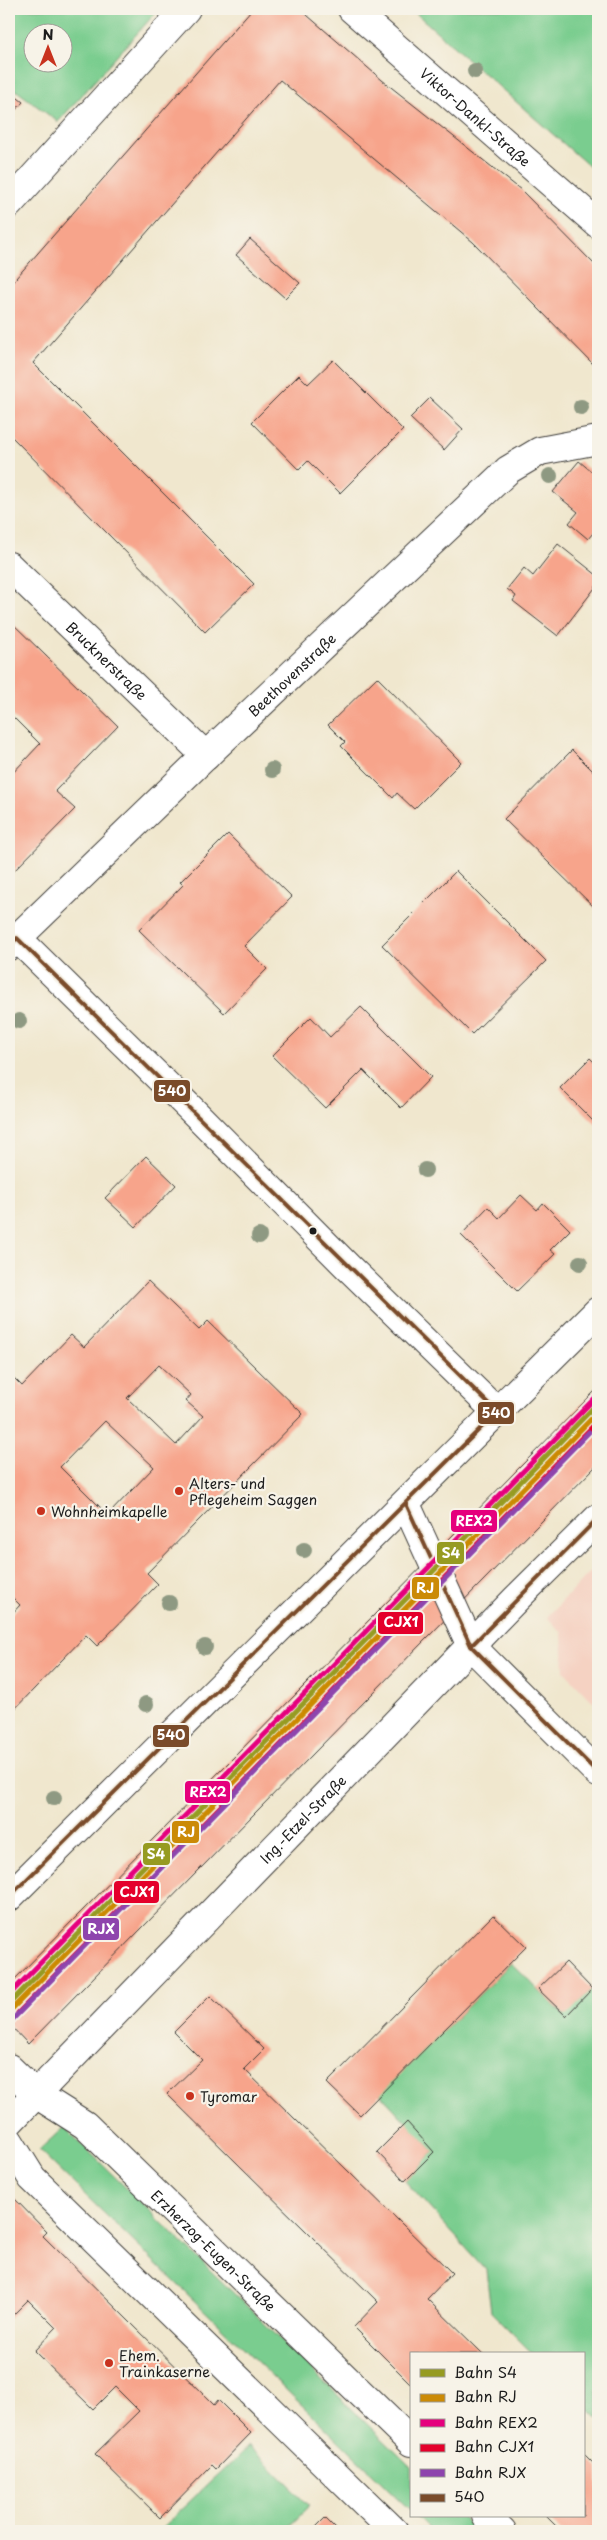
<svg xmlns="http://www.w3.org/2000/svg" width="607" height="2540" font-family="'Playpen Sans',sans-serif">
	<rect width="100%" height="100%" fill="#f7f3e8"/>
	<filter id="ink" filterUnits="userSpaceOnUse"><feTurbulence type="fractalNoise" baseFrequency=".02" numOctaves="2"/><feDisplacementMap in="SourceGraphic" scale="10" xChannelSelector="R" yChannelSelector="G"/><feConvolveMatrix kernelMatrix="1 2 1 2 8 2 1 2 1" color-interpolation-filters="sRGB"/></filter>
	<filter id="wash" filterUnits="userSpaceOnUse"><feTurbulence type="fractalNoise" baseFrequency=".0096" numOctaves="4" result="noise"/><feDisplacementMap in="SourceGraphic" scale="20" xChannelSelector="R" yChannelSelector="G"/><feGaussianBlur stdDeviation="1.12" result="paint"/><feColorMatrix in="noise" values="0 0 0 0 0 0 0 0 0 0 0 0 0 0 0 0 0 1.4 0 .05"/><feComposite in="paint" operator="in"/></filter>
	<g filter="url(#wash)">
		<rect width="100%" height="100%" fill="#f0e7ce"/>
		<path fill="#f5d2c2" d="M598 1564V1707L564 1671 562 1633 547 1617Z"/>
		<path fill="#7acd8f" stroke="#4b7456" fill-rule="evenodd" d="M9 9H159L58 122 9 85ZM32 32H62V62H32Z
			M411 9H598V174Z
			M511 1963 565 2016 592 1989 598 1994V2419L583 2404V2354H533L491 2312 486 2270 405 2181 434 2152 380 2094Z
			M64 2127 411 2467V2511L39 2150Z
			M249 2446 310 2506 284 2531H158Z
			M416 2516H461L476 2531H431Z"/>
		<g id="blocks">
			<path fill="#f7a48b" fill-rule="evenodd" d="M252 9H300L382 80 521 190 598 268V369L473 242 280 80 33 363 254 584 205 632 9 434V286Z
				M9 91 23 102 9 117Z
				M250 239 300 283 285 298 236 255Z
				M333 360 403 430 340 493 308 461 299 470 252 422 299 375 308 384Z
				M430 398 463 429 444 450 410 418Z
				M579 461 598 477V527L588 539 569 523 578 512 553 492Z
				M558 544 598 576V584L558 636 513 601 516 596 507 589 524 568 533 576Z
				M9 620 118 726 55 791 75 809 9 876V777L40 744 9 713Z
				M377 677 461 762 414 809 397 793 393 798 341 746 345 742 328 725Z
				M572 750 598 776 597 910 504 819Z
				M228 834 292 897 244 946 267 969 224 1013 139 930 183 885 180 882Z
				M456 871 546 961 472 1034 382 945Z
				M361 1007 431 1077 401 1108 363 1070 325 1108 272 1056 311 1017 330 1037Z
				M590 1058 594 1062 598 1058V1126L560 1088Z
				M146 1156 176 1185 136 1227 105 1198Z
				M521 1195 537 1210 543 1203 570 1230 550 1250 555 1254 517 1291 461 1235 488 1207 499 1218Z
				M148 1281 199 1330 208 1321 303 1414 147 1573 158 1584 97 1646 86 1635 9 1715V1617L20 1605 9 1594V1373L22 1386 71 1335 84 1347ZM159 1365 191 1395 186 1401 203 1416 176 1445 127 1398ZM105 1421 154 1467 108 1515 60 1467Z
				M598 1388V1464L28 2044 9 2024V1985Z
				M493 1915 526 1947 360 2115 327 2083Z
				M566 1962 592 1989 566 2016 538 1989Z
				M210 1996 264 2049 244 2069 452 2273 427 2299 483 2354H411V2384L354 2327 378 2302 167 2094 202 2060 174 2032Z
				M407 2122 434 2152 405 2181 377 2152Z
				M12 2196 47 2232 43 2236 214 2405 218 2400 251 2433 216 2469 212 2465 160 2518 95 2454 139 2411 115 2387 93 2409 34 2351 56 2328 28 2300 9 2319V2199Z
				M583 2453 598 2468V2531H561L546 2516H583Z
				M325 2518 338 2531H312Z"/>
		</g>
	</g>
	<g filter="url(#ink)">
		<use href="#blocks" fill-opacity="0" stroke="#3c3a37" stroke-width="1"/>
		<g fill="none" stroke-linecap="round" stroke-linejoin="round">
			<defs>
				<g id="minor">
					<path id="s1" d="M352 9 598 224"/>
					<path d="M9 204 186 9"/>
					<path id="s2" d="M9 566 206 756"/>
					<path d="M17 938 197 1115 348 1267 497 1412"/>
					<path id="s3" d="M9 946 215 747 508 470 540 451 598 440"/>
					<path d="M406 1504 471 1646 598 1773"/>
					<path d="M9 1897 598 1311"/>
					<path id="s4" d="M9 2122 516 1599 598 1518"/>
				</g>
				<g id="tertiary">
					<path id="s5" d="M9 2068 36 2094 85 2125 411 2442"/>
					<path d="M9 2141 32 2178 394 2531"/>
					<path d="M486 2516 502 2531"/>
				</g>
			</defs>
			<use href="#minor" stroke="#3c3a37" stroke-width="30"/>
			<use href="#tertiary" stroke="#3c3a37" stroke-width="30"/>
			<use href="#minor" stroke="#fff" stroke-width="28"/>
			<use href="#tertiary" stroke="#fff" stroke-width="28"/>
			<defs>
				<path id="bus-1" d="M9 946 17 938 497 1412 9 1897
					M406 1504 471 1646 598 1773
					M471 1646 598 1518"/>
			</defs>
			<use href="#bus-1" stroke="#f7f3e8" stroke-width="8"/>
			<use href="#bus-1" stroke="#7a4b2a" stroke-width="4"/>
			<defs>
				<path id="rail-1" d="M9 2004 598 1403"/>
				<path id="rail-2" d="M13 2008 598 1412"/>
				<path id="rail-3" d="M9 1995 594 1399"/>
				<path id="rail-4" d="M18 2013 598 1421"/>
				<path id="rail-5" d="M9 2023 589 1432"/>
			</defs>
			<use href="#rail-1" stroke="#f7f3e8" stroke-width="9"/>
			<use href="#rail-2" stroke="#f7f3e8" stroke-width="9"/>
			<use href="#rail-3" stroke="#f7f3e8" stroke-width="9"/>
			<use href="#rail-4" stroke="#f7f3e8" stroke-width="9"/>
			<use href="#rail-5" stroke="#f7f3e8" stroke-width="9"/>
			<use href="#rail-1" stroke="#969b21" stroke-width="5"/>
			<use href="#rail-2" stroke="#cb8a06" stroke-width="5"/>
			<use href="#rail-3" stroke="#e5007d" stroke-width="5"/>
			<use href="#rail-4" stroke="#e4002b" stroke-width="5"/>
			<use href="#rail-5" stroke="#8e44ad" stroke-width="5"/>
		</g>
		<g fill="#8e9982">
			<circle cx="475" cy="71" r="8"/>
			<circle cx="581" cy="407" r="8"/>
			<circle cx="550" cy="476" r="8"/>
			<circle cx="272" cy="770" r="8"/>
			<circle cx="19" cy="1021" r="8"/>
			<circle cx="425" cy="1170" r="8"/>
			<circle cx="259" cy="1236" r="8"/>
			<circle cx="580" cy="1263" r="8"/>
			<circle cx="304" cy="1550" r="8"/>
			<circle cx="169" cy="1603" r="8"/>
			<circle cx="205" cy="1647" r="8"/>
			<circle cx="146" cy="1704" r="8"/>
			<circle cx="54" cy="1798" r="8"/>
		</g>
	</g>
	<circle fill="#1c1c1c" stroke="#f7f3e8" stroke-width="2" cx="313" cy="1231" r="4.5"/>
	<g fill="#c8321e" stroke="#f7f3e8" stroke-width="2">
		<circle cx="179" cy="1491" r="5"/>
		<circle cx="41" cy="1511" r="5"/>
		<circle cx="190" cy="2096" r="5"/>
		<circle cx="109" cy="2363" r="5"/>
	</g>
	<g text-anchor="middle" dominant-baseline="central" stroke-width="4.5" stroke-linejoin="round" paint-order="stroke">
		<g font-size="14" fill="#1c1c1c" stroke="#f7f3e8">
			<text stroke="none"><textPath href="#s1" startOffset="164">Viktor-Dankl-Straße</textPath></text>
			<text stroke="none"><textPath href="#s2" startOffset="136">Brucknerstraße</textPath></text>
			<text stroke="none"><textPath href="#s3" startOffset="392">Beethovenstraße</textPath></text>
			<text stroke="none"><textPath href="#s4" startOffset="422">Ing.-Etzel-Straße</textPath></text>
			<text stroke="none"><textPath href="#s5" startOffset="275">Erzherzog-Eugen-Straße</textPath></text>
		</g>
		<g font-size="14" fill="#1c1c1c" stroke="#f7f3e8" text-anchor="start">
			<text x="189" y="1483">Alters- und<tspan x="189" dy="16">Pflegeheim Saggen</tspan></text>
			<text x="51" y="1511">Wohnheimkapelle</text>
			<text x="200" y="2096">Tyromar</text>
			<text x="119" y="2355">Ehem.<tspan x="119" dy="16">Trainkaserne</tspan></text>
		</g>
	</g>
	<g stroke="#f7f3e8" stroke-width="2">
		<rect x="153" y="1079" width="38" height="24" rx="5" fill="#7a4b2a"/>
		<rect x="477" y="1401" width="38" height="24" rx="5" fill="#7a4b2a"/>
		<rect x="450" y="1509" width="48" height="24" rx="5" fill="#e5007d"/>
		<rect x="436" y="1541" width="29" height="24" rx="5" fill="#969b21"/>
		<rect x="411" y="1576" width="29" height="24" rx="5" fill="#cb8a06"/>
		<rect x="377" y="1611" width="47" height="24" rx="5" fill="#e4002b"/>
		<rect x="152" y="1724" width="38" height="24" rx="5" fill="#7a4b2a"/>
		<rect x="184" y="1780" width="47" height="24" rx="5" fill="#e5007d"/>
		<rect x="171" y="1820" width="29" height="24" rx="5" fill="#cb8a06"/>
		<rect x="142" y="1842" width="29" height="24" rx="5" fill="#969b21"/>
		<rect x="113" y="1880" width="47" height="24" rx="5" fill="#e4002b"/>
		<rect x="82" y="1917" width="38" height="24" rx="5" fill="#8e44ad"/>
	</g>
	<g font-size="14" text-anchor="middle" font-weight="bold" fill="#fff">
		<text x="172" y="1096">540</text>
		<text x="496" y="1418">540</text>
		<text x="474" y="1526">REX2</text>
		<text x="451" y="1558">S4</text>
		<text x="425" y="1593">RJ</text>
		<text x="401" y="1627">CJX1</text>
		<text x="171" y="1740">540</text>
		<text x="208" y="1797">REX2</text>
		<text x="186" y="1837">RJ</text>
		<text x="156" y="1859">S4</text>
		<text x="137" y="1897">CJX1</text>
		<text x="101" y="1934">RJX</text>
	</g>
	<rect width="607" height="2540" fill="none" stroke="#f7f3e8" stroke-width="30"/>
	<rect x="410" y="2352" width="175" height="165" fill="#f7f3e8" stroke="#9f9d96"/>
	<rect x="420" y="2369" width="25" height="8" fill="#969b21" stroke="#9f9d96"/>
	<text x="454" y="2378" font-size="15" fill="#1c1c1c">Bahn S4</text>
	<rect x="420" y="2394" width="25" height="8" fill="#cb8a06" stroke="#9f9d96"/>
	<text x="454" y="2402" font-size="15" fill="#1c1c1c">Bahn RJ</text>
	<rect x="420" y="2419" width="25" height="8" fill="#e5007d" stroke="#9f9d96"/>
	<text x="454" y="2428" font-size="15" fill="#1c1c1c">Bahn REX2</text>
	<rect x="420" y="2444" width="25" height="8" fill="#e4002b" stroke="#9f9d96"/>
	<text x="454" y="2452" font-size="15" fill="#1c1c1c">Bahn CJX1</text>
	<rect x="420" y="2469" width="25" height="8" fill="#8e44ad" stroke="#9f9d96"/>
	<text x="454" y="2478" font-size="15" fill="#1c1c1c">Bahn RJX</text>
	<rect x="420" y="2494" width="25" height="8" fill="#7a4b2a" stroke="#9f9d96"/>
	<text x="454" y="2502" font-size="15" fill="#1c1c1c">540</text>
	<g transform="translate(48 48)"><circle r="24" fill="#f7f3e8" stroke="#9f9d96"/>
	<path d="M0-4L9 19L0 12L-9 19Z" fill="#c8321e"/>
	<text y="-8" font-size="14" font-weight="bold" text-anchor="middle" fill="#1c1c1c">N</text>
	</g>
</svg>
